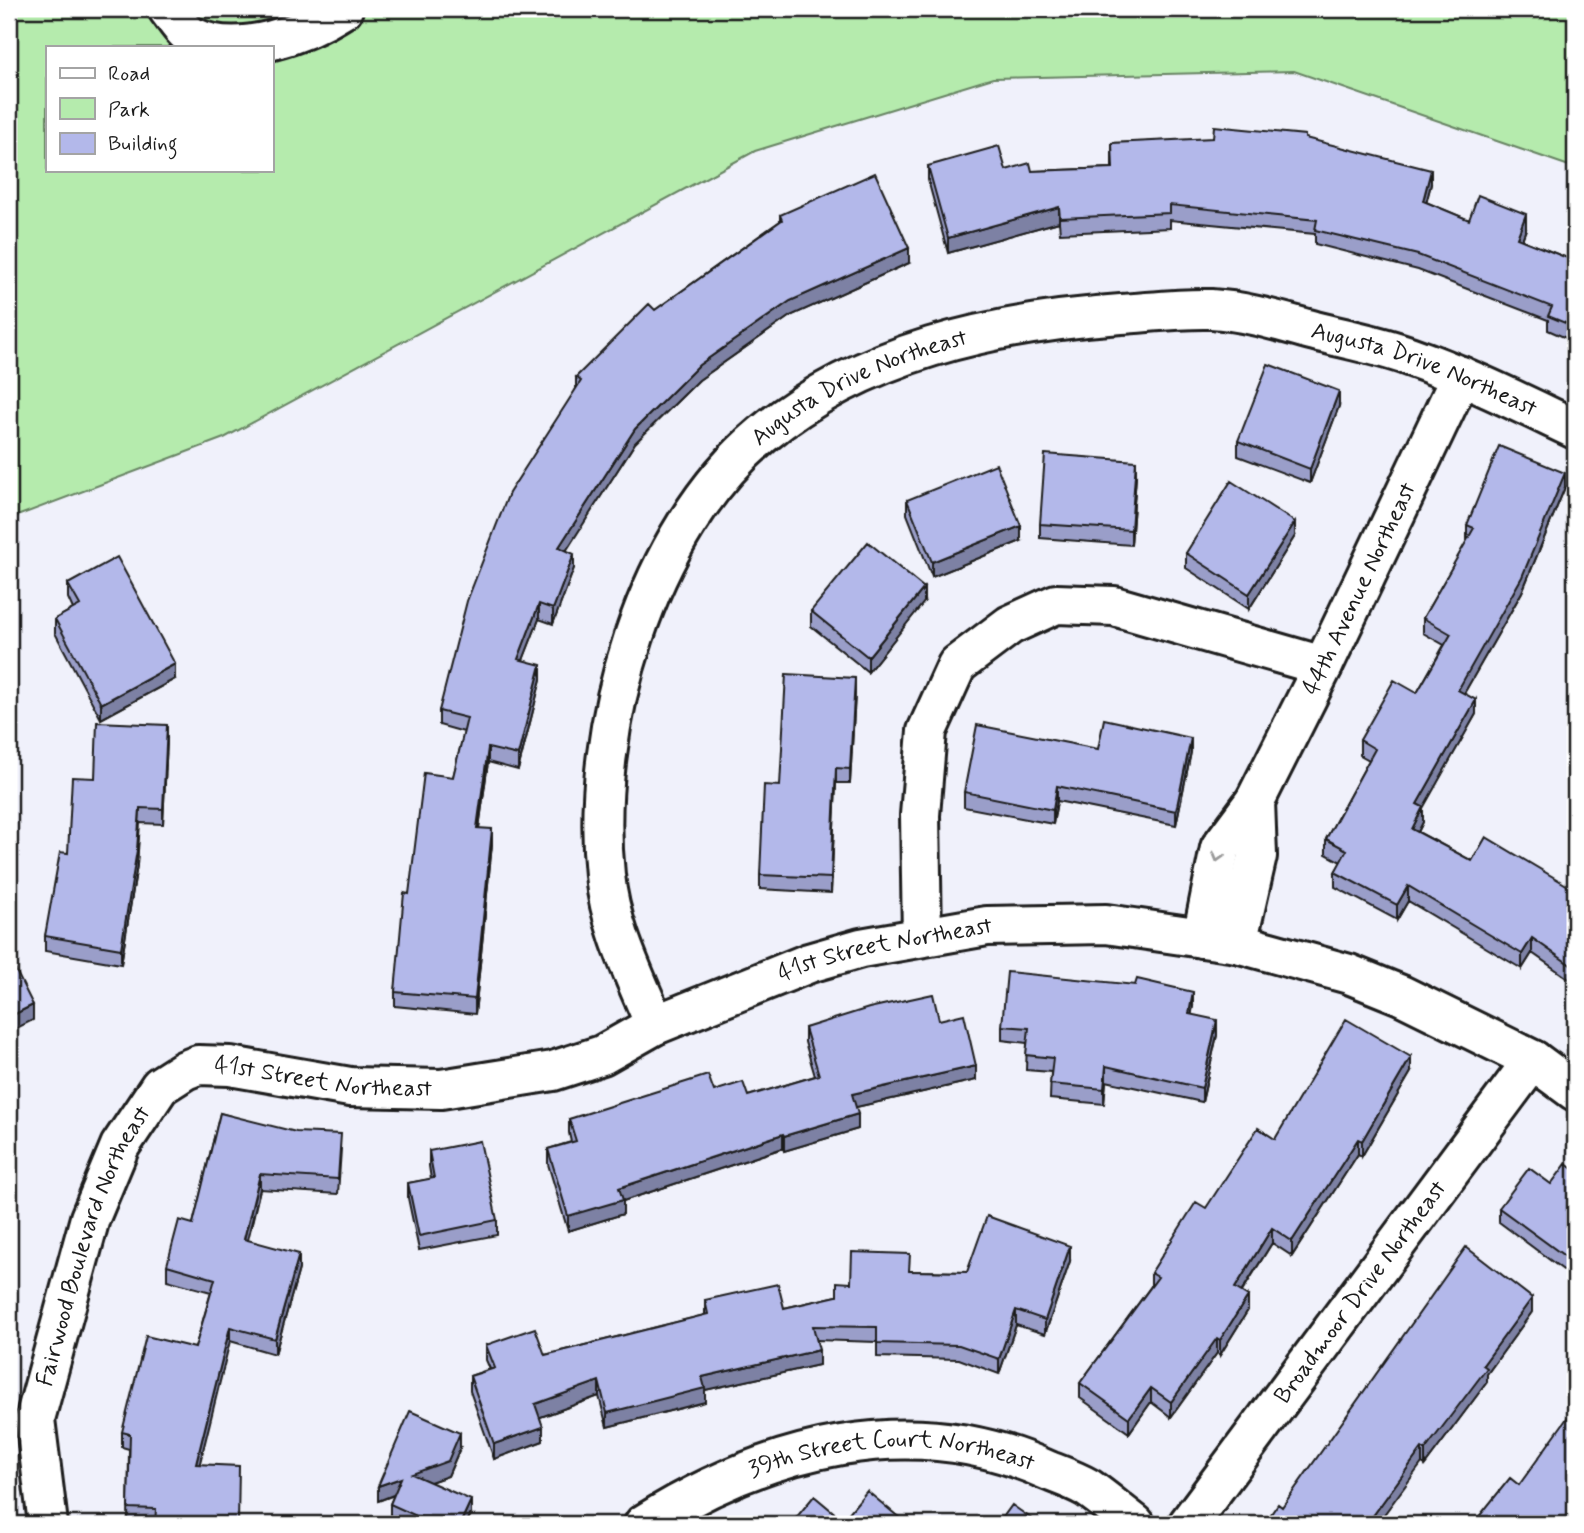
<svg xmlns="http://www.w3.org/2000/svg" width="1584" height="1533" font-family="Mynerve,sans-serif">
	<rect width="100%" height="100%" fill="#f0f1fb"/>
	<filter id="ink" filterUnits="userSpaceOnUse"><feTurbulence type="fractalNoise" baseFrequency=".0143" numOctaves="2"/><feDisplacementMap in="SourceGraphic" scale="14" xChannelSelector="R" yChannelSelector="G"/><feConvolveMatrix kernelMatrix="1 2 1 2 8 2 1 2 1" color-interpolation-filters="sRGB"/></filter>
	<g filter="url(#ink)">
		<path fill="#b5ebad" stroke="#688464" stroke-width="2" fill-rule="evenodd" d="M9 9H1575V168L1294 71 993 78 755 151 224 438 9 519ZM47 47H271V170H47Z"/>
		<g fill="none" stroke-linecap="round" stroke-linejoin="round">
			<defs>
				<g id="minor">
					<path d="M168 9C174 17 184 33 193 37 238 59 304 34 343 9"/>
					<path d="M922 937 920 815 927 731 957 665 1010 625 1056 604 1114 606 1323 666"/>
					<path id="s1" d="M1202 938 1220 848 1255 801 1323 666 1461 376"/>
					<path d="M1237 943 1257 856 1255 801"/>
					<path id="s2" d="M655 1025C635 976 610 928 605 875 589 728 646 532 762 435 861 352 995 323 1121 314 1151 312 1181 308 1211 309 1246 311 1281 322 1315 331 1346 339 1379 345 1409 356 1466 376 1520 403 1575 429"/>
					<path id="s3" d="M48 1524 35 1419 90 1218 120 1146 160 1086 185 1070 198 1065 230 1066 350 1087 441 1089 553 1071 602 1055 655 1025 809 963 861 948 987 926 1106 924 1237 943 1349 974 1401 995 1533 1060 1575 1091"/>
					<path id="s4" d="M644 1524C767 1447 912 1408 1049 1471 1062 1476 1076 1481 1088 1488 1104 1499 1119 1512 1135 1524"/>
					<path id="s5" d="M1188 1524 1533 1060"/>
				</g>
			</defs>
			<use href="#minor" stroke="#1c1c1c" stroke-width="44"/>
			<use href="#minor" stroke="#fff" stroke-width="38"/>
		</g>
		<path fill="#9a9ec9" stroke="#1c1c1c" stroke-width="2" d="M1305 138 1431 184 1426 202 1469 220 1526 229 1522 240 1572 260 1575 251V342L1548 330V320L1418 270 1315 244V234L1170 220V228L1060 233 1059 222 948 253 928 180V166L1032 171 1112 168V143Z
			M780 215 909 263 790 316 699 380 635 443 566 550 574 568 553 624 539 619 523 660 541 679 518 770 488 762 479 828 492 844 475 1014 395 1006V992L409 894 453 777 464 732 439 725V711L576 389V377L655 310 780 221Z
			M1339 406 1310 483 1238 456V441Z
			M1136 476 1131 545 1040 538V524Z
			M1565 487 1522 592 1464 693 1476 714 1423 807V822L1418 832 1472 861 1575 890V983L1532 953 1522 969 1408 901 1397 920 1335 887V872L1341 862 1326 854V839L1369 760 1360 755V740L1417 693 1444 645 1423 633V618L1468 540 1467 539V525Z
			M907 500 1021 541 932 577 907 514Z
			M1295 536 1249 609 1186 568V553Z
			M68 584 175 679 101 719 55 633V619L73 609 68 598Z
			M924 602 868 672 811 626V611Z
			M855 693 850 783H836L831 893 760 889V875Z
			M167 740 163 824 140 823 137 865 121 964 45 951V936L68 853 95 778Z
			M1098 749 1191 752 1176 825 1057 801 1053 824 964 807V792Z
			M1193 1006 1191 1015 1217 1035 1202 1102 1106 1081 1104 1104 1050 1099 1051 1072 1026 1070 1027 1043 1002 1040V1026Z
			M939 1020 976 1080 856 1107 858 1129 784 1151 783 1148 623 1201V1214L568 1231 548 1164V1149L571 1142 569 1133V1119L714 1091 748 1096 815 1076 805 1042V1028Z
			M1411 1072 1362 1156 1358 1154 1292 1256 1272 1243 1242 1292 1248 1310 1220 1355 1217 1353 1171 1417 1151 1402 1129 1433 1080 1398V1383L1151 1286V1273L1206 1208 1275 1139Z
			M220 1113 341 1149 338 1194 260 1189 248 1240 299 1269 275 1354 230 1341 155 1524 128 1523 129 1449 122 1447V1432L195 1348 211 1292 167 1280V1265L193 1224Z
			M429 1151 497 1220V1235L419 1250 408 1198V1183L431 1179 429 1166Z
			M1575 1171V1259L1566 1272 1499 1222V1208L1551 1184Z
			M1070 1261 1045 1334 1016 1325 999 1374 959 1359 877 1357V1342L816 1340 819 1365 705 1390V1402L607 1427 599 1396 540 1417 543 1441 494 1459 470 1391V1376L490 1369 486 1360V1345L545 1355 705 1315V1300L784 1308 837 1296 851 1283 910 1271 967 1272Z
			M1532 1312 1487 1374V1382L1425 1465 1422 1463 1282 1507Z
			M460 1448 448 1476 430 1482 471 1514 466 1524H403L390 1518V1504L394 1495 378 1501Z"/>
		<path fill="#7d81a4" stroke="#1c1c1c" stroke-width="2" d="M1431 170V184L1423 216V201Z
			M1059 207V222L948 253V238Z
			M1526 214V229L1517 252V238Z
			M909 248V263L790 316 699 380 635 443 559 562V547L635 429 699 365 790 301Z
			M1339 391V406L1310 483V469Z
			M1136 461V476L1131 545V530Z
			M1565 473V487L1522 592 1458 704V690Z
			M1295 522V536L1249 609V594Z
			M1021 526V541L932 577V562Z
			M574 554V568L553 624V609Z
			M924 588V602L868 672V657Z
			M13 598V613L9 661V646Z
			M539 604V619L518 673V659Z
			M175 664V679L101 719V704Z
			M541 665V679L518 770V755Z
			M855 678V693L850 783V769Z
			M1476 700V714L1417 819V804Z
			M167 725V740L163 824V809Z
			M1191 738V752L1176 825V811Z
			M488 748V762L477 842V828Z
			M836 768V783L831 893V878Z
			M1057 786V801L1053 824V810Z
			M1423 807V822L1412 844V829Z
			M140 808 137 865 121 964V949Z
			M492 829V844L475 1014V999Z
			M1408 886V901L1397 920V905Z
			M1532 938V953L1522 969V954Z
			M1193 992V1006L1189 1029V1014Z
			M33 1005V1020L9 1032V1017Z
			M1217 1020V1035L1202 1102V1088Z
			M1411 1057V1072L1362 1156V1141Z
			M976 1066V1080L852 1108V1094Z
			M1106 1066V1081L1104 1104V1089Z
			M858 1114V1129L784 1151V1136Z
			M783 1134V1148L623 1201V1214L568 1231V1216L619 1188Z
			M1358 1139V1154L1292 1256V1241Z
			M260 1174V1189L244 1253V1239Z
			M1272 1228V1243L1235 1302V1288Z
			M1575 1244V1259L1566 1272V1257Z
			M1070 1246V1261L1045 1334V1320Z
			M299 1254V1269L275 1354V1339Z
			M1248 1296V1310L1220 1355V1340Z
			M1532 1298V1312L1487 1374V1382L1425 1465V1450L1483 1365Z
			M1016 1310V1325L999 1374V1359Z
			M230 1327V1341L196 1479V1464Z
			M1217 1338V1353L1171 1417V1402Z
			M819 1350V1365L705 1390V1402L607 1427V1413L702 1377Z
			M599 1381V1396L535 1419V1404Z
			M1151 1388V1402L1129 1433V1418Z
			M543 1427V1441L494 1459V1444Z
			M460 1433V1448L448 1476 412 1488V1474Z
			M1422 1448V1463L1377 1524H1367Z
			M401 1478V1492L378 1501V1486Z
			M471 1500V1514L466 1524H460Z"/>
		<path fill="#b3b8ea" stroke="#1c1c1c" stroke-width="2" d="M1214 126 1305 135V138L1431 170 1423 201 1469 220 1478 195 1526 214 1517 238 1572 260 1575 251V327L1548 316 1552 307 1418 255 1315 230 1317 220 1170 205V213L1060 218 1059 207 948 238 928 166 999 146 1006 170 1030 163 1032 171 1113 168 1112 143 1213 138Z
			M875 173 909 248 790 301 699 365 635 429 559 547 574 554 553 609 539 604 518 659 541 665 518 755 488 748 477 828 492 829 475 999 395 992 404 893 409 894 424 773 453 777 467 718 439 711 467 601 509 493 581 381 576 377 649 304 655 310 782 220 780 215Z
			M1268 364 1339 391 1310 469 1238 441Z
			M1499 446 1565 473 1522 577 1458 690 1476 700 1417 804 1423 807 1412 829 1472 861 1486 837 1575 890V968L1532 938 1522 954 1408 886 1397 905 1335 872 1347 850 1326 839 1375 749 1360 740 1394 680 1417 693 1451 634 1423 618 1474 528 1467 525Z
			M1045 454 1136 461 1131 530 1040 524Z
			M996 464 1021 526 932 562 907 500Z
			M1231 481 1295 522 1249 594 1186 553Z
			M868 542 924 588 868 657 811 611Z
			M117 557 175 664 101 704 55 619 80 605 68 584Z
			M9 598H13L9 646Z
			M786 674 855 678 850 769 836 768 831 878 760 875 764 785 780 786Z
			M1104 719 1191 738 1176 811 1057 786 1053 810 964 792 977 725 1098 749Z
			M97 722 167 725 163 809 140 808 137 850 121 949 45 936 60 852 68 853 72 777 95 778Z
			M9 957 33 1005 9 1017Z
			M1007 972 1135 985 1137 979 1193 992 1189 1014 1217 1020 1202 1088 1106 1066 1104 1089 1050 1084 1053 1058 1026 1055 1029 1028 1002 1026Z
			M933 994 939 1020 964 1014 976 1066 852 1094 858 1114 784 1136 783 1134 619 1188 623 1200 568 1216 548 1149 576 1141 569 1119 708 1075 714 1091 743 1082 748 1096 819 1075 805 1028 869 1008Z
			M1346 1019 1411 1057 1362 1141 1358 1139 1292 1241 1272 1228 1235 1288 1248 1296 1220 1340 1217 1338 1171 1402 1151 1388 1129 1418 1080 1383 1158 1277 1151 1273 1196 1202 1206 1208 1258 1128 1275 1139Z
			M220 1113 296 1132 341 1134 338 1179 260 1174 244 1239 299 1254 275 1339 230 1327 196 1464 239 1466 238 1524H155L156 1509 128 1508 130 1434 122 1432 146 1336 195 1348 215 1279 167 1265 179 1220 193 1224Z
			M480 1141 497 1220 419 1236 408 1183 434 1178 429 1151Z
			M1566 1164 1575 1171V1244L1566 1257 1499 1208 1529 1168 1551 1184Z
			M987 1216 1070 1246 1045 1320 1016 1310 999 1359 959 1345 877 1343V1327L813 1326 819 1350 702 1377 705 1388 607 1413 599 1381 535 1404 543 1427 494 1444 470 1376 495 1368 486 1345 535 1328 545 1355 708 1314 705 1300 778 1284 784 1308 837 1296V1282L851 1283 852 1252 910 1254 909 1271 967 1272Z
			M1466 1247 1532 1298 1483 1365 1487 1368 1425 1450 1422 1448 1367 1524H1264L1278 1504 1282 1507Z
			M1575 1407V1524H1473L1510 1478 1519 1485Z
			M410 1411 460 1433 448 1461 412 1474 471 1500 460 1524H418L421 1518 390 1504 401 1478 378 1486Z
			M867 1491 907 1524H791L814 1496 843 1520Z
			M1012 1505 1039 1524H998Z"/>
		<defs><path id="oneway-chevron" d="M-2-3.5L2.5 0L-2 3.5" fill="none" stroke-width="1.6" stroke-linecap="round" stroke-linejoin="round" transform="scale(1.75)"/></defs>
		<use stroke="#999" href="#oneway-chevron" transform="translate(1218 857) rotate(106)"/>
	</g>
	<g text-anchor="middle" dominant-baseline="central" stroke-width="6" stroke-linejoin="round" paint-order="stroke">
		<g font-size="24" fill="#1c1c1c" stroke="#fff">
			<text stroke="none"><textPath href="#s2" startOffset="1340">Augusta Drive Northeast</textPath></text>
			<text stroke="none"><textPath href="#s2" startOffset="752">Augusta Drive Northeast</textPath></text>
			<text stroke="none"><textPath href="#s1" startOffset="387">44th Avenue Northeast</textPath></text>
			<text stroke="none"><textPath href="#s3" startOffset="1222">41st Street Northeast</textPath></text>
			<text stroke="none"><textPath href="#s3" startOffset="634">41st Street Northeast</textPath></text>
			<text stroke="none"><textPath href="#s3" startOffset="289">Fairwood Boulevard Northeast</textPath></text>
			<text stroke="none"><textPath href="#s5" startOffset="289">Broadmoor Drive Northeast</textPath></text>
			<text stroke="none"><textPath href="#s4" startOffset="264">39th Street Court Northeast</textPath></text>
		</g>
	</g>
	<rect width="1584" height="1533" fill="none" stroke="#fff" stroke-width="35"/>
	<rect x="18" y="18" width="1549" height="1498" fill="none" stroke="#1c1c1c" stroke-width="2.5" filter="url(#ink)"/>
	<rect x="46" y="46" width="228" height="126" fill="#ffffff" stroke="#a4a4a4" stroke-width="2"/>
	<rect x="60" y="68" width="35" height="10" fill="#ffffff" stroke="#a4a4a4" stroke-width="2"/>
	<text x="108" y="80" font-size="21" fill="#1c1c1c">Road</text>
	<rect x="60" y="98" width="35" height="21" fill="#b5ebad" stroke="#a4a4a4" stroke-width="2"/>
	<text x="108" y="116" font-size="21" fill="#1c1c1c">Park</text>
	<rect x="60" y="133" width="35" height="21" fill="#b3b8ea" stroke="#a4a4a4" stroke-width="2"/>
	<text x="108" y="150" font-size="21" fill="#1c1c1c">Building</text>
</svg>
